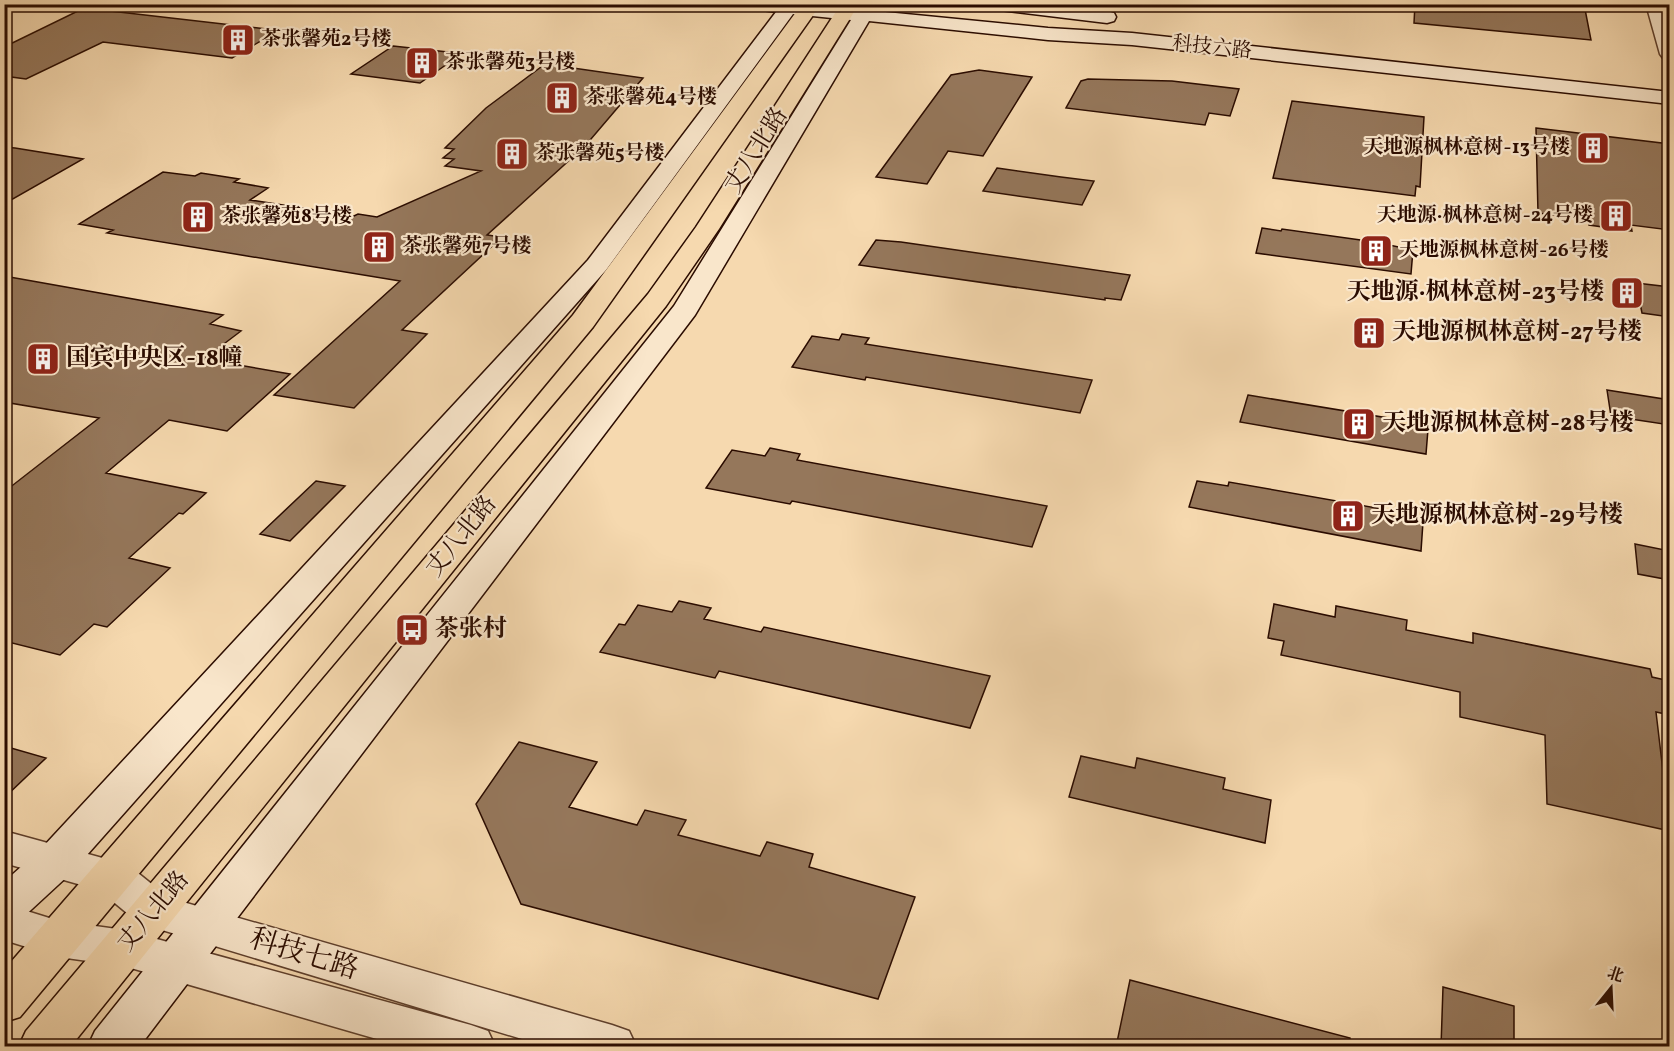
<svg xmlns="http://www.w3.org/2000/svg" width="1674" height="1051" font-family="Vollkorn,'Noto Serif SC',serif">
	<rect width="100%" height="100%" fill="#f6d9af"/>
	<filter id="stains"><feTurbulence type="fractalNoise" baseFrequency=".00333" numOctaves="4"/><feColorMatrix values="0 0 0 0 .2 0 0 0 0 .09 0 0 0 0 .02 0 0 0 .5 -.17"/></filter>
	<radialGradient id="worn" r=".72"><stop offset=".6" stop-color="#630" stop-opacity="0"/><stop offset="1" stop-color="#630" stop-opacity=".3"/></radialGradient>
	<path fill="#95775b" stroke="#2b0c00" stroke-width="1.5" d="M1415 4H1584L1591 40 1414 23Z
		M84 8 275 30 272 32H276L232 58 103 42 26 79 4 76V47Z
		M393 46 457 53 455 54 460 55 420 83 351 74Z
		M545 64 643 78 585 146 487 235 502 237 402 330 427 334 354 408 274 395 400 281 107 233 113 230 79 224 163 172 195 176 201 173 239 179 234 182 268 188 250 200 354 216 358 214 377 217 481 171 445 166 454 159 443 158 454 149 445 148 486 108Z
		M979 70 1032 77 983 156 948 151 927 184 876 177 951 75Z
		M1088 79 1172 81 1239 89 1230 116 1209 113 1205 125 1066 108 1081 81Z
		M1292 101 1424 117 1420 187 1416 186 1415 196 1273 178Z
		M1536 128 1670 144V230L1631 225 1632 231 1589 225V220L1538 213Z
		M4 147 15 148 83 159 4 204Z
		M997 168 1061 177 1094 181 1082 205 983 191Z
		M1262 228 1281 231 1282 229 1375 242 1413 250 1411 274 1256 253Z
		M876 240 901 242 1130 275 1121 300 1105 298V300L859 265Z
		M4 276 223 315 210 324 241 331 204 359 290 374 227 431 169 420 106 473 206 493 183 514 179 513 129 558 170 568 107 627 94 624 60 655 4 641V492L99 418 4 402Z
		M1636 283 1670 287V317L1642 313Z
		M842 334 869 338 865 344 1092 380 1080 413 866 377 865 380 792 367 812 336 839 340Z
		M1607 390 1670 400V425L1611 416Z
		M1248 395 1394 419V423L1428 429 1426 454 1240 422Z
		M770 448 800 454 797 460 1047 506 1032 547 792 501 790 504 706 488 732 450 765 456Z
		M316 481 345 486 290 541 260 534Z
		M1197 481 1228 486 1229 482 1388 510 1387 515 1423 522 1421 551 1189 507Z
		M1635 544 1670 551V580L1638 574Z
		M679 601 711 608 704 619 761 632 764 627 990 676 970 728 719 671 715 678 600 652 619 624 625 625 638 605 672 612Z
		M1274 604 1335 617 1336 606 1407 620 1406 630 1473 643V633L1650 669 1652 677 1670 681V715L1656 712 1670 831 1547 804 1545 735 1460 717V692L1281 655 1284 641 1268 638Z
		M519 742 597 762 569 807 637 825 645 810 686 820 678 835 760 856 767 842 813 854 809 867 915 897 878 999 521 904 476 804Z
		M4 746 46 758 4 798Z
		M1081 756 1135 768 1137 758 1225 778 1223 789 1271 800 1265 843 1069 797Z
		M1130 980 1350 1038 1349 1047H1116Z
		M1443 987 1514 1006V1047H1441Z"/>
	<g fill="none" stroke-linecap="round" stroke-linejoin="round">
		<defs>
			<path id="tertiary" d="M1646 4H1664L1670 21V60L1663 58 1660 54Z
				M4 831 128 865 169 898 612 1025 629 1031 636 1046H545L139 923 99 890 4 863Z
				M4 904 59 921 124 930 471 1025 488 1031 495 1046H401L124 966 59 957 4 940Z"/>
			<path id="secondary" d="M745 4H813L858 9 861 4H879L875 11 1048 28 1132 33 1670 92V104L1132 45 1048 40 869 21 695 315 140 1046H88L95 1031 674 306 851 20 793 14 606 270 71 873 19 921 4 926V882L41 849 588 260 776 12 754 9Z
				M983 4H1046L1107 11 1114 13 1116 17 1114 21 1107 23 992 9Z"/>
			<path id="primary" d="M802 4H821L593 327 20 1017 4 1022V970L573 315Z
				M841 4H859L719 229 666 306 71 1046H19L26 1031 648 294 696 227Z"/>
		</defs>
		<use href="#tertiary" stroke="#5e3f2c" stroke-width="3"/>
		<use href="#secondary" stroke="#2b0c00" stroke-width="3"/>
		<use href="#primary" stroke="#2b0c00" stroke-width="3"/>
		<use href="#tertiary" fill="#f9e6cb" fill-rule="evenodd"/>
		<use href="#secondary" fill="#f9e6cb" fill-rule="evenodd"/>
		<use href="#primary" fill="#f6d9af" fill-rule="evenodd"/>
	</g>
	<defs>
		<symbol id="building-square" viewBox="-11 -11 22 22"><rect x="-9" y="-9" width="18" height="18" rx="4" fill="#8f2418" stroke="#f9e6cb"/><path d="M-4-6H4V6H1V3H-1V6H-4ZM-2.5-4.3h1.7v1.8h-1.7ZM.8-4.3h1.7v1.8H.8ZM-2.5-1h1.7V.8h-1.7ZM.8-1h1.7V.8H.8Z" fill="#fff"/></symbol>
		<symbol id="bus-square" viewBox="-11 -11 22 22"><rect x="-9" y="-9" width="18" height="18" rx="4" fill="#8f2418" stroke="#f9e6cb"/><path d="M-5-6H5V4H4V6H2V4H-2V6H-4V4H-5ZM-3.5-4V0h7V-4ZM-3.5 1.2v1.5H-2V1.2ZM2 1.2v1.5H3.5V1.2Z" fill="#fff"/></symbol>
	</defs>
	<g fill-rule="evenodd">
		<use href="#building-square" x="219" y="21" width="38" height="38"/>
		<use href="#building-square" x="403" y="44" width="38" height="38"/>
		<use href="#building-square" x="543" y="79" width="38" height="38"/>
		<use href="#building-square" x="1574" y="129" width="38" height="38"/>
		<use href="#building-square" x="493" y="135" width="38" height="38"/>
		<use href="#building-square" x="1597" y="197" width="38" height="38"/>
		<use href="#building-square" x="179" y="198" width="38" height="38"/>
		<use href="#building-square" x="360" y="228" width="38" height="38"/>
		<use href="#building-square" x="1357" y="232" width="38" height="38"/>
		<use href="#building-square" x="1608" y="274" width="38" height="38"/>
		<use href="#building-square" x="1350" y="314" width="38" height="38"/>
		<use href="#building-square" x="24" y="340" width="38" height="38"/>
		<use href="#building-square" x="1340" y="405" width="38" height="38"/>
		<use href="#building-square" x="1329" y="497" width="38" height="38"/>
		<use href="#bus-square" x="393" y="611" width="38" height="38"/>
	</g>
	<g text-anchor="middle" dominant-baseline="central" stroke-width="4.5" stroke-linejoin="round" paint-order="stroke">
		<g font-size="20" font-weight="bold" fill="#2b0c00" stroke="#f9e6cb" text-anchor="start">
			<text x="261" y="40">茶张馨苑2号楼</text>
			<text x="445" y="63">茶张馨苑3号楼</text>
			<text x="585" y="98">茶张馨苑4号楼</text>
			<text x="1570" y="148" text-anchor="end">天地源枫林意树-13号楼</text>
			<text x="535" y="154">茶张馨苑5号楼</text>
			<text x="1593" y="216" text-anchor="end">天地源·枫林意树-24号楼</text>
			<text x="221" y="217">茶张馨苑8号楼</text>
			<text x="402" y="247">茶张馨苑7号楼</text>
			<text x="1399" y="251">天地源枫林意树-26号楼</text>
		</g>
		<g font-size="20" fill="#2b0c00" stroke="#f9e6cb">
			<text transform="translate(1212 48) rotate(6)">科技六路</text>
		</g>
		<g font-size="24" fill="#2b0c00" stroke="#f9e6cb">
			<text transform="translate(757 151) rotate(-58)">丈八北路</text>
			<text transform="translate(462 537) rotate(-51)">丈八北路</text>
			<text transform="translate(154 912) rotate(-50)">丈八北路</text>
		</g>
		<g font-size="24" font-weight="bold" fill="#2b0c00" stroke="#f9e6cb" text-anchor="start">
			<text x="1604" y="293" text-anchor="end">天地源·枫林意树-23号楼</text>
			<text x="1392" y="333">天地源枫林意树-27号楼</text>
			<text x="66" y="359">国宾中央区-18幢</text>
			<text x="1382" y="424">天地源枫林意树-28号楼</text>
			<text x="1371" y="516">天地源枫林意树-29号楼</text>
			<text x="435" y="630">茶张村</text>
		</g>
		<g font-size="28" fill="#2b0c00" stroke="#f9e6cb">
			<text transform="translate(304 955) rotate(17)">科技七路</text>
		</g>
	</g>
	<rect width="1674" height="1051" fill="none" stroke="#f6d9af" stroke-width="24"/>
	<rect x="6" y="6" width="1662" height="1039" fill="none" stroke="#2b0c00" stroke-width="3"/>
	<rect x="12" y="12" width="1650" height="1027" fill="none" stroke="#2b0c00" stroke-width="1.5"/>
	<g transform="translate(1611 988) rotate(18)" stroke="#f9e6cb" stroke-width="4.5" paint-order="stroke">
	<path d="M0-4.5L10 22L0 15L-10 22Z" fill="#2b0c00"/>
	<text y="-9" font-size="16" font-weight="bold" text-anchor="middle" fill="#2b0c00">北</text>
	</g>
	<rect width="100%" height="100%" filter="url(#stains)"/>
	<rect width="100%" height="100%" fill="url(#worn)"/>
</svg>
